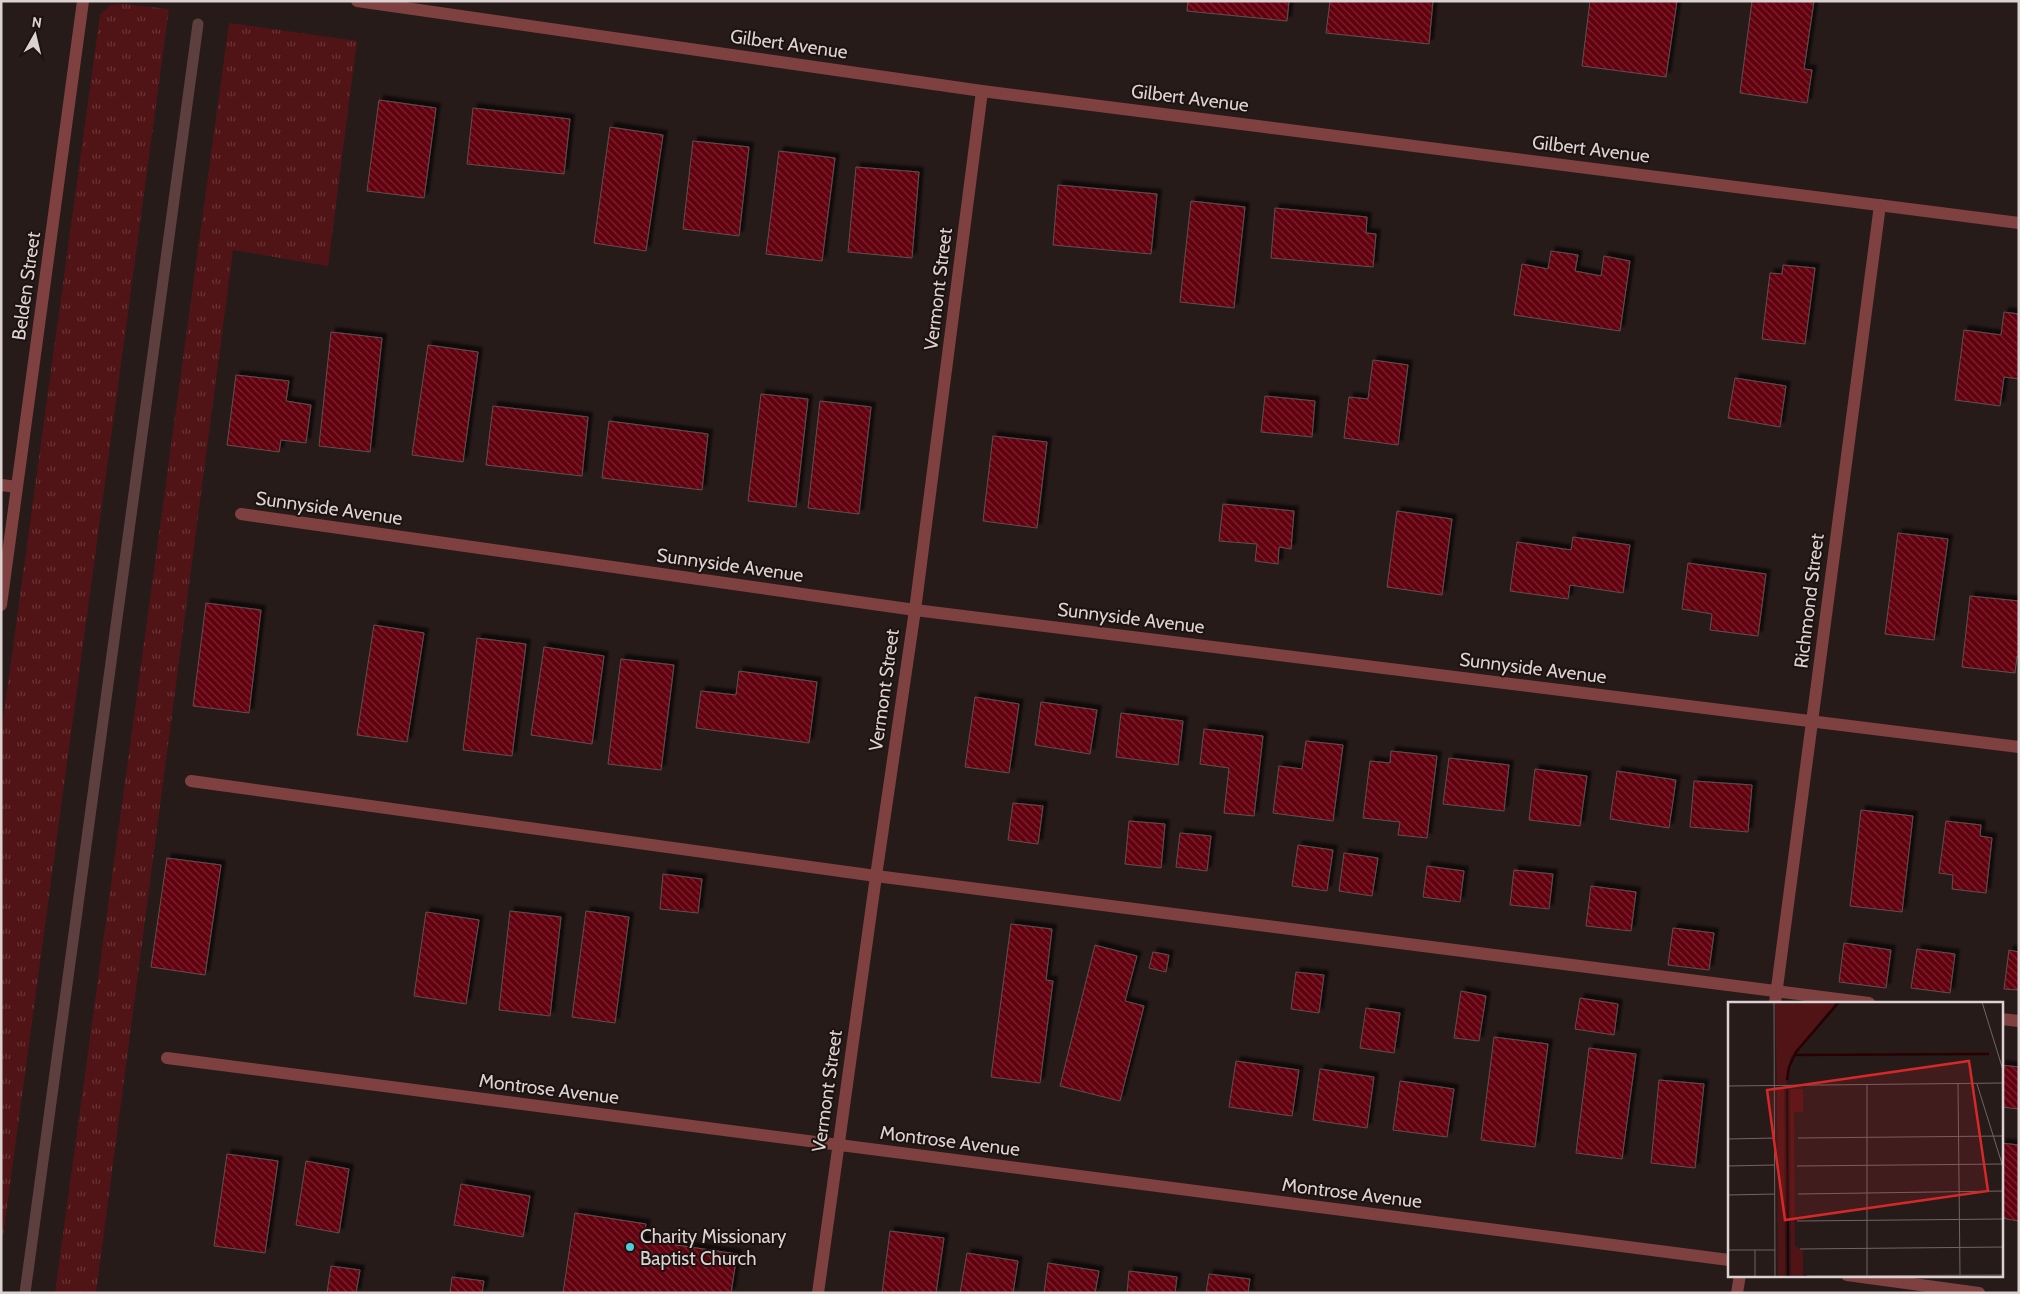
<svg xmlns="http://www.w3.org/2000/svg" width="2020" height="1294" font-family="Cabin,sans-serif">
	<defs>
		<pattern id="grass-tufts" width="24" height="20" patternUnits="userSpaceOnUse" patternTransform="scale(1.25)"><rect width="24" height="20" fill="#501416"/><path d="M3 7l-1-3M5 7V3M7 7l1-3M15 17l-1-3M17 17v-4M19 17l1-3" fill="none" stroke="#693537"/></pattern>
		<pattern id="building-back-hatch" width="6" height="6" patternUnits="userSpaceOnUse" patternTransform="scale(1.25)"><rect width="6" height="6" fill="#630110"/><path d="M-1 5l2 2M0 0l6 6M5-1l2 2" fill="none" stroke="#792532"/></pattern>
		<filter id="shadow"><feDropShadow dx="4.5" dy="-4.5" stdDeviation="1" flood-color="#0009"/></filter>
	</defs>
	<rect width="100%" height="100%" fill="#271b1a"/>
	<path fill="url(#grass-tufts)" d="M124 4 169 9 1 1251V734L100 15 110 5Z
		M229 23 357 41 328 266 233 250 96 1293H55Z"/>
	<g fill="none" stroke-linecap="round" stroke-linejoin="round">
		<path stroke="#5e3f40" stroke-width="11" d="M25 1293 198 24"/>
	</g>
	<path fill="url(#building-back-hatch)" stroke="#5e4f4e" filter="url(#shadow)" d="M1188 1H1289L1287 21 1187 11Z
		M1330 1H1433L1429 44 1326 33Z
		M1590 1H1677L1666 77 1582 66Z
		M1752 1H1821H1814L1804 69 1812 70 1807 103 1740 93Z
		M379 100 436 108 424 198 367 191Z
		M473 108 570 119 564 174 467 164Z
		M610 127 663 135 646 251 594 243Z
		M693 141 749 147 739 236 683 229Z
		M779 151 835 158 822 261 766 254Z
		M856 167 919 172 912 258 848 252Z
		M1058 185 1157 194 1151 254 1053 245Z
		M1191 201 1245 207 1234 308 1180 302Z
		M1275 208 1367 217 1366 233 1376 234 1373 267 1271 258Z
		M1551 251 1578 255 1575 271 1601 276 1604 256 1630 261 1620 331 1514 315 1522 264 1548 269Z
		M1783 265 1815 268 1805 344 1762 339 1770 273 1782 274Z
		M2004 312 2019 314V379L2004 377 2000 406 1955 400 1964 330 2001 335Z
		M331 332 382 338 370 452 319 446Z
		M428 345 478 352 463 462 412 455Z
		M1373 360 1408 365 1398 445 1344 438 1349 397 1368 399Z
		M236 375 289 381 286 401 311 405 306 443 281 440 279 452 227 445Z
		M1735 378 1786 386 1780 427 1728 418Z
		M761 394 808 399 796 507 748 501Z
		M1265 396 1315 401 1312 437 1261 432Z
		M820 401 871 407 859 514 808 508Z
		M493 406 588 417 582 476 486 465Z
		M609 421 708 434 702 490 602 478Z
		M993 436 1047 442 1037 528 983 521Z
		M1223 504 1294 511 1291 549 1279 547 1278 564 1255 561 1257 544 1219 541Z
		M1397 511 1452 519 1442 595 1387 587Z
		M1898 533 1948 539 1934 640 1885 634Z
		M1573 537 1630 545 1623 593 1570 585 1568 599 1510 591 1517 542 1571 550Z
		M1688 563 1766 574 1758 636 1710 630 1712 614 1682 609Z
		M1970 596 2019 601V657L2017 656 2015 673 1962 667Z
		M206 603 261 610 249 713 193 706Z
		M374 625 424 633 407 742 357 735Z
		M477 638 526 644 512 756 463 750Z
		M544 647 604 656 592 744 531 735Z
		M621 659 674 665 661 770 608 764Z
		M739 671 817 682 809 743 696 728 701 691 736 695Z
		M975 697 1019 704 1009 773 965 767Z
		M1041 702 1097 710 1090 754 1035 745Z
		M1121 713 1183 721 1178 765 1116 757Z
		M1204 729 1263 736 1254 816 1224 813 1229 768 1200 764Z
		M1306 741 1343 745 1333 821 1273 813 1279 766 1302 769Z
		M1391 751 1437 756 1427 838 1398 835 1400 822 1363 818 1370 761 1390 763Z
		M1449 758 1509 765 1504 811 1443 804Z
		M1535 769 1587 776 1580 826 1529 820Z
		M1617 771 1676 780 1669 828 1610 819Z
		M1694 781 1752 785 1748 832 1690 827Z
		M1013 803 1043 806 1038 844 1008 840Z
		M1861 810 1913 816 1902 912 1850 906Z
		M1129 821 1165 824 1161 868 1125 864Z
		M1946 821 1981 825 1980 836 1992 838 1986 893 1952 889 1953 875 1939 873Z
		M1180 833 1211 836 1207 871 1176 867Z
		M1298 845 1333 850 1327 891 1292 886Z
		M1344 853 1378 858 1372 896 1339 891Z
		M167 858 221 865 205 975 151 967Z
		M1427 866 1464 871 1460 902 1423 897Z
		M1514 870 1553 874 1549 909 1510 905Z
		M663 874 702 879 698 913 660 909Z
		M1591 886 1636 892 1631 931 1586 926Z
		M510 911 561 917 550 1016 499 1010Z
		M586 911 629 917 615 1023 572 1017Z
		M426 912 479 920 466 1004 414 996Z
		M1011 924 1052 929 1046 980 1053 981 1040 1083 991 1077Z
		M1673 928 1714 933 1709 970 1668 965Z
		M1844 943 1891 950 1886 988 1839 982Z
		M1095 945 1137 956 1125 1001 1144 1006 1120 1101 1060 1086Z
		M1917 949 1955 954 1950 993 1911 988Z
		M2009 950 2019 952V990L2004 989Z
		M1153 952 1169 955 1166 972 1149 968Z
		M1296 972 1324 975 1319 1013 1291 1009Z
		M1461 991 1486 996 1479 1041 1454 1038Z
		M1580 998 1618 1004 1614 1035 1575 1029Z
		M1366 1008 1400 1013 1394 1053 1360 1048Z
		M1494 1037 1548 1044 1535 1147 1481 1140Z
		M1589 1048 1636 1054 1622 1159 1576 1153Z
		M1236 1061 1299 1070 1292 1116 1229 1107Z
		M2001 1065 2019 1067V1109L2001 1107Z
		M1320 1069 1374 1077 1367 1128 1313 1120Z
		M1659 1080 1704 1084 1695 1168 1651 1163Z
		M1400 1081 1454 1089 1447 1137 1393 1130Z
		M2001 1143 2019 1145V1221L2001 1218Z
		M227 1154 278 1161 265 1253 214 1246Z
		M306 1161 349 1169 339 1233 296 1225Z
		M461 1184 530 1196 523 1237 454 1225Z
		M575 1213 646 1224 643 1240 737 1254 731 1293H563Z
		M890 1231 944 1238 936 1293H882Z
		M967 1253 1018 1261 1013 1293H960Z
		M1048 1263 1099 1271 1095 1293H1044Z
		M331 1266 360 1270 356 1293H327Z
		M1129 1271 1177 1277 1175 1293H1127Z
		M1209 1274 1250 1279 1248 1292 1251 1293H1206Z
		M452 1277 484 1281 482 1293H450Z"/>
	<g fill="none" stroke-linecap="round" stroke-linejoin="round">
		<path stroke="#7e4140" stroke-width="12" d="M191 781 876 876 1869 1003
			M2001 1019 2019 1021"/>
		<path stroke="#7e4140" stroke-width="12" d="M1 485 17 487
			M241 514 915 610 2019 747
			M1 605 83 1
			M1775 1003 1880 205
			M167 1058 1729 1260
			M1847 1275 1979 1293
			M818 1293 876 876 915 610 982 91
			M1737 1293 1740 1275"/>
		<path stroke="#7e4140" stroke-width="12" d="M357 1 982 91 2019 223"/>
	</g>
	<circle fill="#52ccd5" stroke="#1e1211" stroke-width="2" cx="630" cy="1247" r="5"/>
	<g text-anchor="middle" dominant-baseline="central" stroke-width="4" stroke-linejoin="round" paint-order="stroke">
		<g font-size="19" fill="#dbd3d2" stroke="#1e1211">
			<text transform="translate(789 44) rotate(8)">Gilbert Avenue</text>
			<text transform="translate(1190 98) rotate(7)">Gilbert Avenue</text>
			<text transform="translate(1591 149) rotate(7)">Gilbert Avenue</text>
			<text transform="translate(26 286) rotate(-82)">Belden Street</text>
			<text transform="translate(938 289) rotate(-83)">Vermont Street</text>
			<text transform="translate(329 508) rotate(8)">Sunnyside Avenue</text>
			<text transform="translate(730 565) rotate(8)">Sunnyside Avenue</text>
			<text transform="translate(1809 601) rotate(-83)">Richmond Street</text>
			<text transform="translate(1131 618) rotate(7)">Sunnyside Avenue</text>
			<text transform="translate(1533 668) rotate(7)">Sunnyside Avenue</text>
			<text transform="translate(884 690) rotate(-82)">Vermont Street</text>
			<text transform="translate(549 1089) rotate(7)">Montrose Avenue</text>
			<text transform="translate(827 1091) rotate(-82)">Vermont Street</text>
			<text transform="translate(950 1141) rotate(7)">Montrose Avenue</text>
			<text transform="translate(1352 1193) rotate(7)">Montrose Avenue</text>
		</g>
		<g font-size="19" fill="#dbd3d2" stroke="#1e1211" text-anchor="start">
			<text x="640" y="1236">Charity Missionary<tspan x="640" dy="22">Baptist Church</tspan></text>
		</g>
	</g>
	<g transform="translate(1728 1002)">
		<rect width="275" height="275" fill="#271b1a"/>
		<path d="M47 0H108L62 56 58 82H49ZM56 86 57 275H50L49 88ZM62 87H75V110H66L67 244 75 249V275H63Z" fill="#501416"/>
		<path fill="none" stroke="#290002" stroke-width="2.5" d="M66 53 261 52M59 78 61 65 68 50 111 0M59 87 60 275"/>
		<path fill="none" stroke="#6f6564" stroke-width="1" d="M46 0 47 275M254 0 275 68M230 82 232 273M249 82 275 165M139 83V275M0 84 275 81M70 136 275 134M0 137 47 136M0 164 47 163M69 164 274 162M70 192 275 189M0 193 47 192M69 219 275 217M72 247 275 245M0 248H47M79 274 275 273M27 275V248"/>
		<path fill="#d62828" fill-opacity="0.15" stroke="#d62828" stroke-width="2.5" d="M241 59 260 189 57 218 39 88Z"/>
		<rect width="275" height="275" fill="none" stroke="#dbd3d2" stroke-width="2.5"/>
	</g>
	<rect width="2020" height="1294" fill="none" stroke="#dbd3d2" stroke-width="5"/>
	<g transform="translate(35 35) rotate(8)" stroke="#1e1211" stroke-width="4" paint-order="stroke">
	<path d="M0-4L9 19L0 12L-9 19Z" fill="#dbd3d2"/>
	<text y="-8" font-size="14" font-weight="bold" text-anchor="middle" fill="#dbd3d2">N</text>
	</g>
</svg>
